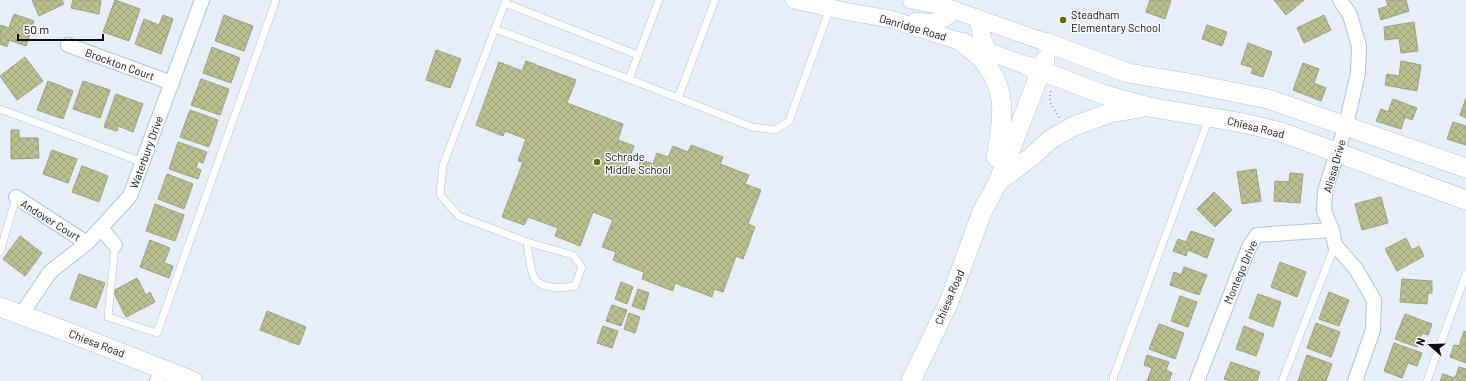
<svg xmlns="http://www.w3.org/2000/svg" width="1466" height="381" font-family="Barlow,sans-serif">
	<defs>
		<pattern id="building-cross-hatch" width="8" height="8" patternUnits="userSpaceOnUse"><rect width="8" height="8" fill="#bbbf8f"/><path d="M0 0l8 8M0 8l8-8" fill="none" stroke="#9fa37b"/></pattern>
	</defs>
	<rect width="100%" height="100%" fill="#e5eef9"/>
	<path fill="url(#building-cross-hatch)" stroke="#9da080" d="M32 0H62L64 4 39 16Z
		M73 0H101L99 14 71 8Z
		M115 0 140 9 129 41 103 32Z
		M1150 0H1171L1165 19 1146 12Z
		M1274 0H1304L1286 15Z
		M1386 0H1406L1409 11 1381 20 1378 9 1388 6Z
		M14 14 34 21 26 46 9 40 7 47 0 44V28L1 25 9 28Z
		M163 15 173 19 161 54 135 44 144 19 159 25Z
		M224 15 253 26 244 51 215 41Z
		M1324 15 1331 30 1304 43 1297 28Z
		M1414 22 1418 51 1401 53 1399 38 1385 40 1384 27Z
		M1207 25 1227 32 1222 46 1202 39Z
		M1248 43 1272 52 1263 77 1251 73 1253 68 1241 64Z
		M212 47 240 58 231 83 203 73Z
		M436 50 461 59 450 88 426 80Z
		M25 57 43 81 17 100 0 76Z
		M526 61 576 80 567 103 623 124 618 140 634 146 626 167 637 171 641 160 653 164 657 153 668 157 673 146 688 152 691 145 723 157 720 164 749 175 745 184 761 190 748 224 755 227 743 259 736 256 723 292 714 289 712 297 675 283 673 291 642 279 644 272 613 260 616 252 602 247 613 220 593 212 580 246 555 236 558 228 528 217 524 225 502 217 523 162 518 161 526 139 505 131 503 136 476 125 499 62 522 71Z
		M1401 61 1421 65 1417 91 1385 85 1387 74 1399 76Z
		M1303 63 1319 69 1314 83 1326 88 1321 101 1293 90Z
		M201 79 229 89 220 115 191 105Z
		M48 81 73 91 63 119 37 110Z
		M83 81 110 90 100 118 73 109Z
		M116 94 143 104 133 132 118 126 117 131 104 127Z
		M1466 98V118L1460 115Z
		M1393 99 1417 108 1412 120 1405 117 1401 129 1376 121 1381 109 1388 112Z
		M190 110 218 120 209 147 180 137Z
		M1453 122 1466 126V145L1447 139Z
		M11 130H19V138H38L39 158 11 159Z
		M178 142 207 152 203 163 198 161 196 168 201 170 198 179 169 169Z
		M52 150 77 159 68 183 43 174Z
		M82 166 108 176 99 202 72 192Z
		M1256 169 1261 201 1242 204 1237 172Z
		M1290 173 1303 174 1300 203 1274 201 1275 181 1289 182Z
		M167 174 193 184 184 209 158 199Z
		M1214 192 1232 210 1215 227 1197 209Z
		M1381 197 1388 223 1362 230 1355 204Z
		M155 204 184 215 175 241 146 231Z
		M1191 231 1214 239 1207 258 1188 250 1186 256 1173 251 1178 239 1186 242Z
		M20 236 42 253 25 276 3 259Z
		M1406 238 1412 250 1419 246 1424 256 1397 271 1385 249Z
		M150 240 170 248 164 263 173 266 169 278 140 267Z
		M1280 262 1306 272 1297 297 1271 287Z
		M1184 267 1207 275 1199 295 1170 285 1174 272 1181 275Z
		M79 274 105 283 96 308 70 299Z
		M137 278 146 295 150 292 155 302 126 317 113 291Z
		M1402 279 1432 281V293H1428L1427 304 1400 302Z
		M621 282 633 287 627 304 615 299Z
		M638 289 649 293 644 310 632 306Z
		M1329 292 1349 300 1339 326 1319 319Z
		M1258 294 1281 302 1273 327 1249 318Z
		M1180 296 1197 302 1188 327 1171 321Z
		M612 305 627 310 621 326 606 321Z
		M267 311 306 327 299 345 260 330Z
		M629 313 640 317 635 333 624 329Z
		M1405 314 1432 324 1428 335 1422 333 1417 347 1395 339Z
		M1316 323 1340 332 1331 357 1307 348Z
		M1159 324 1184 333 1175 359 1149 349Z
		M603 326 618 331 612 348 597 343Z
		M1244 326 1264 334 1256 356 1236 349Z
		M1464 331 1466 332V363L1450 357 1454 345 1459 346Z
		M1394 343 1422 353 1417 366 1408 363 1402 378 1384 371Z
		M1147 355 1169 362 1166 370 1172 373 1169 381H1147L1152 368 1144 365Z
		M1307 355 1332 364 1326 381H1298Z
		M1231 362 1260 372 1257 381H1231L1224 379Z
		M1459 367 1466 369V381H1440L1443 374 1455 378Z"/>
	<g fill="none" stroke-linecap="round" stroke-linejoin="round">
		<defs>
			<path id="service" d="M506 0 495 29 629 79
				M659 0 629 79 678 98 715 0
				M505 3 638 55
				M495 29 443 165 440 195 459 216 527 242 573 255 582 267 575 286C563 288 540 290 534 277 530 269 528 251 527 242
				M678 98 752 127 775 130 789 121 830 8
				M0 109 142 162
				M115 245 108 317 157 333 276 0
				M0 252 16 197
				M1112 381 1209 118
				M1282 381 1335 245
				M1427 381 1466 274"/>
			<path id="minor" d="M1340 0 1350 15 1359 46 1358 73 1346 125 1325 191 1324 211 1332 230 1335 245 1356 269 1374 300 1373 330 1355 381
				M68 45 172 83
				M16 197 87 243
				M101 228 115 245
				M21 315 50 272 87 243 130 196 202 0
				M157 381 162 369
				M1197 381 1249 247 1257 235 1332 230"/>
			<path id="tertiary" d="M794 0 844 11 890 19 962 42 1028 66
				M911 0 942 6 1045 42
				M978 18C980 31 982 41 989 52
				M916 21C935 24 940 23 955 10"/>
			<path id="secondary" d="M962 42C970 49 979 55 985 63 1009 93 1002 123 996 157
				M1045 42 1128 73 1188 83 1268 99 1466 168
				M1028 66 1105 95 1149 107 1243 123 1281 132 1466 200
				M998 182 1031 157 1051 139 1074 126 1110 113 1140 108
				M0 307 65 331 193 381
				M911 381 949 302 982 212 998 182 1045 60"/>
		</defs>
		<use href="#service" stroke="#adc3df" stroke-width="8"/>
		<use href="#minor" stroke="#adc3df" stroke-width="16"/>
		<use href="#tertiary" stroke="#adc3df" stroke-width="18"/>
		<use href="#secondary" stroke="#adc3df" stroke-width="20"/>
		<path stroke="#9aa2ad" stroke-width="2" stroke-dasharray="1 3" stroke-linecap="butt" d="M1051 91C1047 101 1054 109 1060 118"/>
		<use href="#service" stroke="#fff" stroke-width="7"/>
		<use href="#minor" stroke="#fff" stroke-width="14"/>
		<use href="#tertiary" stroke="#fff" stroke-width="17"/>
		<use href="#secondary" stroke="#fff" stroke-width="19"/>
	</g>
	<g fill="#666907" stroke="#fafafa" stroke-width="1.5">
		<circle cx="1063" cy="20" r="4"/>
		<circle cx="597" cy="162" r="4"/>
	</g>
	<g text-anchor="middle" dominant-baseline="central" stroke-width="3" stroke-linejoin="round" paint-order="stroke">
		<g font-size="11" fill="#080f19" stroke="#fafafa" text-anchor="start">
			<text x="1071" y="14">Steadham<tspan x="1071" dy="13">Elementary School</tspan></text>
			<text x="605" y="156">Schrade<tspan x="605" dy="13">Middle School</tspan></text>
		</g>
		<g font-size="11" fill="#080f19" stroke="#fafafa">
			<text transform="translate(913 27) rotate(16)">Danridge Road</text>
			<text transform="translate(120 64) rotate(20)">Brockton Court</text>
			<text transform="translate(1256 127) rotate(14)">Chiesa Road</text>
			<text transform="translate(146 152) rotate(-70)">Waterbury Drive</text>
			<text transform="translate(1334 166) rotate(-74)">Alissa Drive</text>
			<text transform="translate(51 220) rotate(32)">Andover Court</text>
			<text transform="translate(1240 272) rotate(-67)">Montego Drive</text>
			<text transform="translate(949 297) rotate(-67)">Chiesa Road</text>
			<text transform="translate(97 343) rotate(21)">Chiesa Road</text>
		</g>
	</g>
	<g transform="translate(1430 345) rotate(290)" stroke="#fafafa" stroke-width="3" paint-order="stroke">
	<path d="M0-3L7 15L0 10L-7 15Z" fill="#080f19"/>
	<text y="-6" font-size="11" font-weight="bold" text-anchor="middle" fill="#080f19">N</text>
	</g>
	<path d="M18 34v6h85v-6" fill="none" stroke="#080f19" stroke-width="2"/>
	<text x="24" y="34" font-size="12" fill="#080f19" stroke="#fafafa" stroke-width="3" paint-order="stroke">50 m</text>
</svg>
